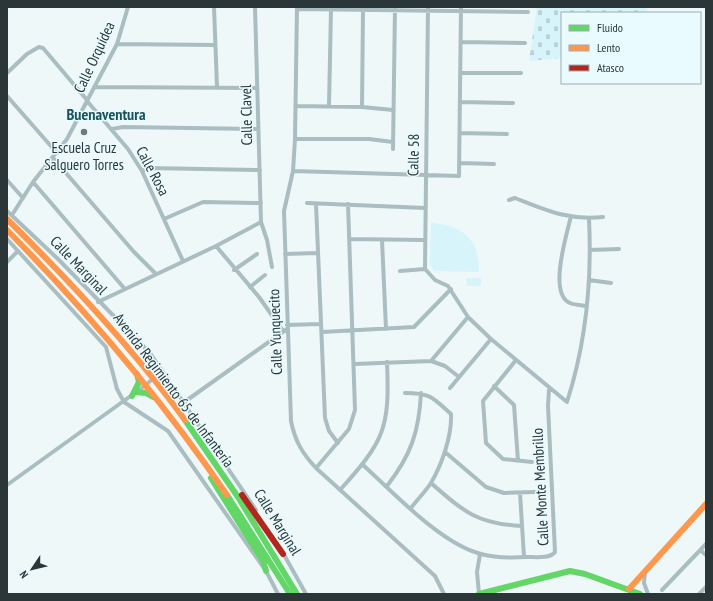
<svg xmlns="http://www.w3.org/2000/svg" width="713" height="601" font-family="'PT Sans Narrow',sans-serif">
	<defs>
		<pattern id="cemetery-stones" width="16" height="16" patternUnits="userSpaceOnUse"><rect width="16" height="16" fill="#d6f4f9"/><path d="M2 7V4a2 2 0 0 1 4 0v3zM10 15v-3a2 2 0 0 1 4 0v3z" fill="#b8d2d6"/></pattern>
	</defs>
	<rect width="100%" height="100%" fill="#eef8f9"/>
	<path fill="#d6f4f9" d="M431 223C462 225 480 239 479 272L434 271 430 263Z
		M466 278H481V286H467Z"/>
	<path fill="url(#cemetery-stones)" d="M537 7H647L648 13H562V58L529 61Z"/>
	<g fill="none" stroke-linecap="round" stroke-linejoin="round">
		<path stroke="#aabdc1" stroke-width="4" d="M214 7 217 87
			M255 7 261 222 267 240 272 267
			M297 7 295 139 293 171 284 211 291 421C295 441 302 453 316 468L435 576 444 594
			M428 7 425 269 435 280 448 286 468 317 491 339 567 402C586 343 592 280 589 219
			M297 9 528 12
			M461 42 525 43
			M117 44 215 45
			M7 73 27 54 39 47 43 48 87 100
			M461 73H521
			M94 87 257 88
			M7 96 57 153
			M87 101 128 149 142 171 183 261
			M460 102 513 103
			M296 106 362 107 393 110
			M329 106 331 9
			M362 107 363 10
			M112 129 123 127 257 129
			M460 133 507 134
			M295 139H369L393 142
			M393 149 395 7
			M53 158 134 252 156 274
			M460 163 494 164
			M142 171 148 168 260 170
			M293 171 459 176 461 7
			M7 180 23 198
			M33 182 124 288
			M509 200 515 198C546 210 569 221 603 217
			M307 203 425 208
			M316 204 325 418 329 431 338 443
			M7 211 58 259 150 353 256 510
			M12 215 33 182 67 139 117 44 128 7
			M571 216C567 234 549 290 568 302 572 305 581 305 586 306
			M164 219 203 202 261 203
			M7 239 106 347 117 389 124 402 168 431 266 571 278 594
			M350 239 424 240
			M382 240 386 329
			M216 246 259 297 283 331
			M590 250 619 249
			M285 254 317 253
			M7 262 18 251
			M234 270 257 254
			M400 271 425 269
			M589 280 611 283
			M250 287 265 275
			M98 302 216 246 261 222
			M287 325 320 324
			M322 332 414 327 451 289
			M516 360 483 401 486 443 503 459 532 462
			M431 361 468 317
			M355 364 431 361 445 366 459 377
			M156 379 163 378 169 384
			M494 386 514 405 518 461
			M450 388 491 339
			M138 391 159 374 154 363
			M405 393C431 393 433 398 451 414 452 436 442 464 431 483 425 492 417 500 411 508
			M183 403 287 329
			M445 452 486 487 504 493 535 492
			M363 465C394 493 441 544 481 554 496 558 511 558 526 557 535 557 550 559 555 552L548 406 549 389
			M316 468 349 429 355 410 348 204
			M431 483C463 511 477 524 522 526
			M7 485 132 395
			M387 486C411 455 419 432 421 393
			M340 490C384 441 390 429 387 362
			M520 493 524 557
			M700 550 706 555
			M283 553 306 594
			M645 572 644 583 648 594
			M662 590 706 544
			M479 594 477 572 480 554
			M699 594 706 587"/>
		<path stroke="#63d668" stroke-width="6" d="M136 392 146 393 153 397
			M132 396 139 382 137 374
			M185 420 238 497 297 594
			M211 478 263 561 266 571
			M227 495 290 594
			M479 594 570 571 585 574 640 594"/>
		<path stroke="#ff974d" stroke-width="6" d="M7 219C71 282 132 347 185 420
			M7 230C88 312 162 400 227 495
			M629 589 706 504"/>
		<path stroke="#b3261e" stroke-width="6" d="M242 495 283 554"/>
	</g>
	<circle fill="#6f7a7c" stroke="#e9fbfe" stroke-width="1.5" cx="84" cy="132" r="4"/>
	<g text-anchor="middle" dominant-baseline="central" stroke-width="3" stroke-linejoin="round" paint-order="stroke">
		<g font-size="15" fill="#2b3638" stroke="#e9fbfe">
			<text transform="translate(94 57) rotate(-65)">Calle Orquídea</text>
			<text transform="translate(246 115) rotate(-91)">Calle Clavel</text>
			<text transform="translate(413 155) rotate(-89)">Calle 58</text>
			<text transform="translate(153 171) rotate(62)">Calle Rosa</text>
			<text transform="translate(79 265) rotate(46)">Calle Marginal</text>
			<text transform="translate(275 332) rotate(-92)">Calle Yunquecito</text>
			<text transform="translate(174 390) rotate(53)">Avenida Regimiento 65 de Infantería</text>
			<text transform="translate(540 487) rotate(-93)">Calle Monte Membrillo</text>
			<text transform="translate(278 522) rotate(58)">Calle Marginal</text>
		</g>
		<g font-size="15" fill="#2b3638" stroke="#e9fbfe">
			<text x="84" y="147">Escuela Cruz<tspan x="84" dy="17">Salguero Torres</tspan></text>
		</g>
		<g font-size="16" font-weight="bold" fill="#18535b" stroke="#e9fbfe">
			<text x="106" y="114">Buenaventura</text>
		</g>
	</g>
	<rect width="713" height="601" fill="none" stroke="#2b3638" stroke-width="16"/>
	<rect x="561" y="12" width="140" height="72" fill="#e9fbfe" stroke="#9dacaf"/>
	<rect x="569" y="25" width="20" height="6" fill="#63d668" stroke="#9dacaf"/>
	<text x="597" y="32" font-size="12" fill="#2b3638">Fluido</text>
	<rect x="569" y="45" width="20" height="6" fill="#ff974d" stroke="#9dacaf"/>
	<text x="597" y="52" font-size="12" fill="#2b3638">Lento</text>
	<rect x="569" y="65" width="20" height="6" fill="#b3261e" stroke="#9dacaf"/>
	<text x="597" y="72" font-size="12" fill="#2b3638">Atasco</text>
	<g transform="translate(32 569) rotate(235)" stroke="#e9fbfe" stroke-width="3" paint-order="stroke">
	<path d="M0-3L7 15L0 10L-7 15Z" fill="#2b3638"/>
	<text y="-6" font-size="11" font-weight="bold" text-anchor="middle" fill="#2b3638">N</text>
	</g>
</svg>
